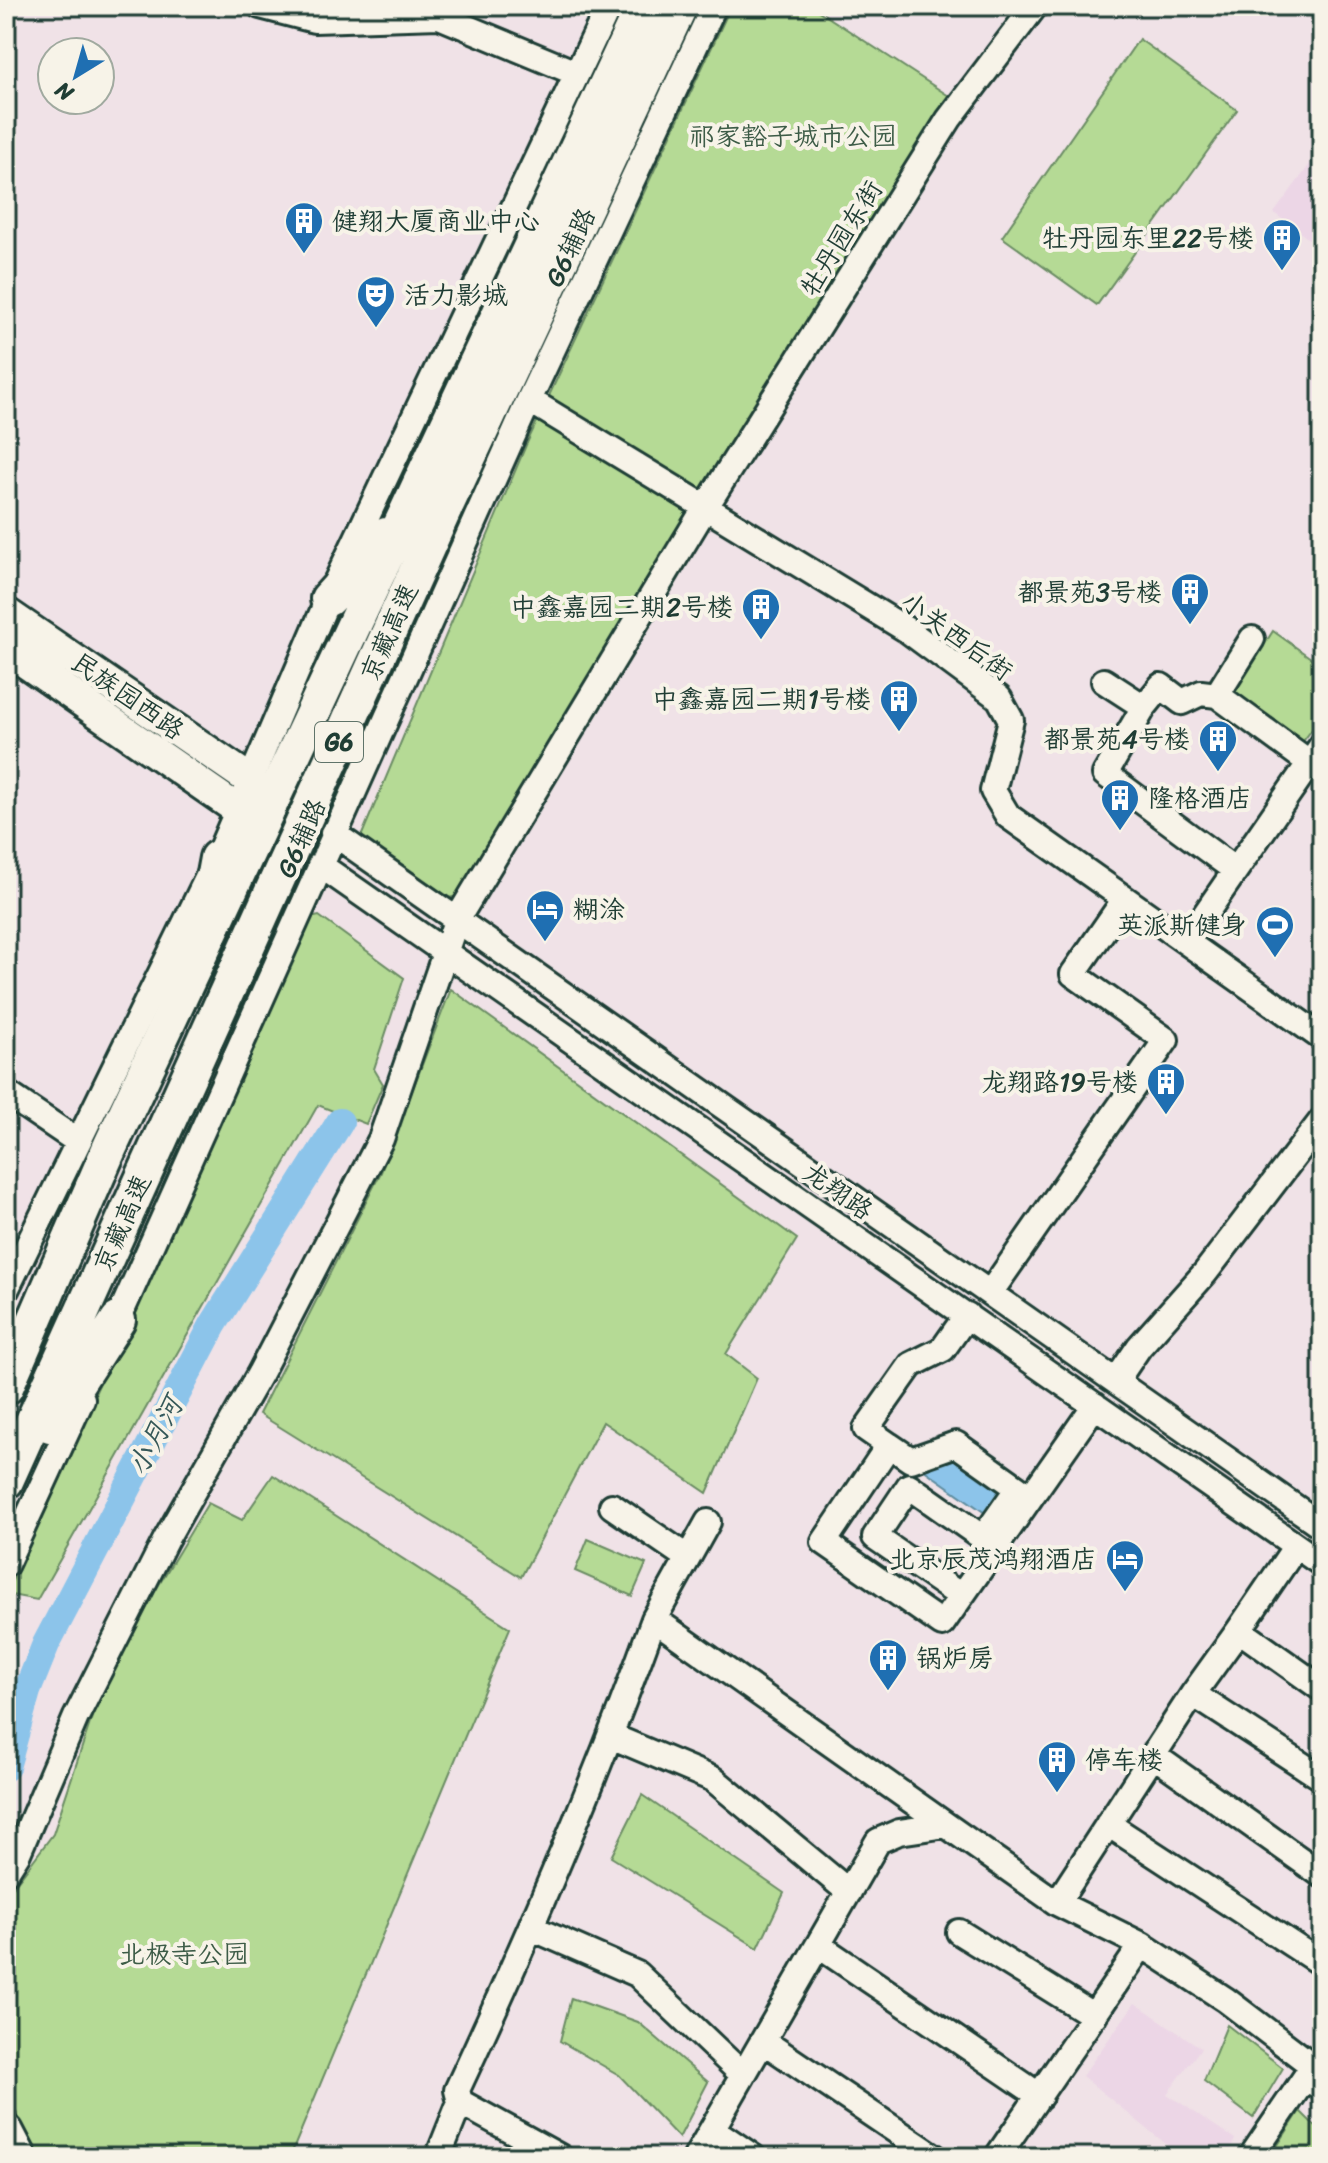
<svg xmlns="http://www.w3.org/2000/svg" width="1328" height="2163" font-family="Sriracha,'LXGW WenKai TC',sans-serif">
	<rect width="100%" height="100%" fill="#f0e2e7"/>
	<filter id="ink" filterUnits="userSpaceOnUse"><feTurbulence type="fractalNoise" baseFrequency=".0125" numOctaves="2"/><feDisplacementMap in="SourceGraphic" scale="16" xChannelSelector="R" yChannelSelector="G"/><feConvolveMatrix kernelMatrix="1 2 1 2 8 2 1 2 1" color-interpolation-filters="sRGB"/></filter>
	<g filter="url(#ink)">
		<path fill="#ecd6e6" d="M1322 148V249L1274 213Z
			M1135 2003 1201 2048 1167 2094 1235 2139 1227 2157H1182L1082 2076Z"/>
		<path fill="#b5da95" stroke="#6a8c64" stroke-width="2" d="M731 6H811L949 96 457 896 445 899 361 837 526 445Z
			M1139 39 1237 110 1097 305 1002 237Z
			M1273 631 1322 666V716L1301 744 1232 695Z
			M319 916 404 978 374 1069 383 1084 366 1124 318 1105 37 1600 6 1594 306 919Z
			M451 989 797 1239 726 1354 757 1378 707 1493 603 1422 521 1577 259 1414 381 1172Z
			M273 1475 510 1628 290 2157H35L6 2088V1890H11L53 1834 96 1705 145 1608 208 1503 242 1520Z
			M588 1539 646 1564 632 1596 575 1571Z
			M642 1795 784 1893 758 1948 611 1857Z
			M571 1998 638 2022 708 2082 679 2138 619 2075 560 2041Z
			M1227 2025 1283 2068 1253 2118 1204 2081Z
			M1300 2111 1322 2133V2157H1270Z"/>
		<path fill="#8cc4ea" stroke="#608ea1" stroke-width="2" d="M957 1453 1006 1489 988 1515 920 1467Z"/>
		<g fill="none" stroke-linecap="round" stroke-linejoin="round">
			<path stroke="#8cc4ea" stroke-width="28" d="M6 1767 27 1691 46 1644 213 1325 340 1122"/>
			<defs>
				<path id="minor" d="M260 6 314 20 439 16 576 73
					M529 400 907 630 999 698 1011 720 993 791 1008 816 1322 1038
					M1104 681 1144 707 1105 774 1235 870
					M1217 695 1310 763
					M1144 707 1161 686 1182 702 1201 693 1217 695 1252 639
					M333 833 1322 1526
					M320 865 1322 1564
					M1186 942 1322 745
					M6 1093 77 1141
					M6 1290 217 858 328 599 609 6
					M990 1293 1166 1040 1073 974 1125 899
					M967 1315 943 1349 911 1365 866 1429 889 1445 824 1542 942 1624 1095 1405
					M112 1333 529 400 714 6
					M1116 1381 1139 1347 1205 1273 1322 1120
					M889 1445 911 1460 956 1444 1018 1488 983 1538 909 1486 875 1537 961 1596
					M612 1506 688 1558
					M6 1564 82 1399
					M654 1619 708 1522
					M1239 1630 1296 1546
					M1193 1694 1322 1778
					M611 1736 713 1779 849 1892
					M1153 1755 1322 1875
					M1108 1824 1322 1964
					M6 1872 18 1853 76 1717 166 1539 260 1373 381 1139 456 921 705 508 949 119 1035 6
					M1057 1903 1193 1694 1239 1630 1322 1689
					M532 1928 637 1974 743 2075
					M959 1932 1094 2016
					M818 1945 1040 2096
					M763 2041 935 2157
					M460 2102 560 2157
					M712 2129 753 2157
					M438 2157 460 2102 457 2090C529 1936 596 1780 654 1619L946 1825
					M696 2157 878 1841 899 1832 946 1825 1057 1903 1142 1945 1226 2000 1313 2066 1314 2083 1322 2088
					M997 2157 1142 1945
					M1251 2157 1313 2066"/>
				<path id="major" d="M6 613 250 780
					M6 649 237 809"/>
				<path id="highway" d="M328 599 386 535
					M206 917 217 858
					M6 1387 110 1147 643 6
					M50 1425 118 1320
					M6 1481 446 506 680 6
					M6 2132 19 2157"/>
			</defs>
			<use href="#minor" stroke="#1f3d34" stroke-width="30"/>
			<use href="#major" stroke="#1f3d34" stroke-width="36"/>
			<use href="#highway" stroke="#1f3d34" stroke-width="40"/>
			<use href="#minor" stroke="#f7f3e8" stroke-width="24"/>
			<use href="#major" stroke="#f7f3e8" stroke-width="30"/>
			<use href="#highway" stroke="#f7f3e8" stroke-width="34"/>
		</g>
	</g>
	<defs>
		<symbol id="building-pin" viewBox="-11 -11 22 30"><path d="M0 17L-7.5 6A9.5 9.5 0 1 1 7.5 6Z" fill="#1f6fb2" stroke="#f7f3e8"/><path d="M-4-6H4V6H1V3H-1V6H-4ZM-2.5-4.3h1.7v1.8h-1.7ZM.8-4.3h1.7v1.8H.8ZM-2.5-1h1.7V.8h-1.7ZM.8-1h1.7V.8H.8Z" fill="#fff"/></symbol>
		<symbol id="theatre-pin" viewBox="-11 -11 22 30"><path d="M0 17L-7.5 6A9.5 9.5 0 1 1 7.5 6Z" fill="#1f6fb2" stroke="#f7f3e8"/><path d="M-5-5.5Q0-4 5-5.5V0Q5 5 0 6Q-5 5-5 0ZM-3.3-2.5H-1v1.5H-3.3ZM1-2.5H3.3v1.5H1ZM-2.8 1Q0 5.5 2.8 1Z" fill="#fff"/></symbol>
		<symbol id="hotel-pin" viewBox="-11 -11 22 30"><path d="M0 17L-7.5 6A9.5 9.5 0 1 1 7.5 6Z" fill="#1f6fb2" stroke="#f7f3e8"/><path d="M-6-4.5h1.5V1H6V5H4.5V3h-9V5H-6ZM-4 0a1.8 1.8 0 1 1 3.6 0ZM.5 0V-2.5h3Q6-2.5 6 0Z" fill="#fff"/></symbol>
		<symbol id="stadium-pin" viewBox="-11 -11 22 30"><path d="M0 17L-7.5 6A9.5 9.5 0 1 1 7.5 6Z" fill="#1f6fb2" stroke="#f7f3e8"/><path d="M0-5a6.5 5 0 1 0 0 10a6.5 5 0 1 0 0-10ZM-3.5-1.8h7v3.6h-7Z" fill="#fff"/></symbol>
	</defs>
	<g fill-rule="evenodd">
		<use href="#building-pin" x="282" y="199" width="44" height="60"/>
		<use href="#building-pin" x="1260" y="216" width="44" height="60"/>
		<use href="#theatre-pin" x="354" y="273" width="44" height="60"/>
		<use href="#building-pin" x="1168" y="570" width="44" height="60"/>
		<use href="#building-pin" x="739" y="585" width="44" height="60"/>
		<use href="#building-pin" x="877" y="677" width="44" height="60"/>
		<use href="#building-pin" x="1196" y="717" width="44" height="60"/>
		<use href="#building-pin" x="1098" y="776" width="44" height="60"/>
		<use href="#hotel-pin" x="523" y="887" width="44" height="60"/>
		<use href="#stadium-pin" x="1253" y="903" width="44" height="60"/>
		<use href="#building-pin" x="1144" y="1060" width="44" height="60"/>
		<use href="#hotel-pin" x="1103" y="1537" width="44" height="60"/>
		<use href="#building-pin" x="866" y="1636" width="44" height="60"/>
		<use href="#building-pin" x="1035" y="1738" width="44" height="60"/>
	</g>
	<g text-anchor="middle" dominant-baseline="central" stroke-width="8" stroke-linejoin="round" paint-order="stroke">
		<rect fill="#f7f3e8" stroke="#60746a" stroke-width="2" x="315" y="722" width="48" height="40" rx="6"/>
		<g font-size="24" font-weight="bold" fill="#1f3d34">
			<text x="339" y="742">G6</text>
		</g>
		<g font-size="26" fill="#3d5c47" stroke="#f7f3e8">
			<text x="793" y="136">祁家豁子城市公园</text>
			<text x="184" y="1954">北极寺公园</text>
		</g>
		<g font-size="26" fill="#1f3d34" stroke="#f7f3e8" text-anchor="end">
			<text x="332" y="221" text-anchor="start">健翔大厦商业中心</text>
			<text x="1254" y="238">牡丹园东里22号楼</text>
			<text x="404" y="295" text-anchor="start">活力影城</text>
			<text x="1162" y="592">都景苑3号楼</text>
			<text x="733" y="607">中鑫嘉园二期2号楼</text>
			<text x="871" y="699">中鑫嘉园二期1号楼</text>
			<text x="1190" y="739">都景苑4号楼</text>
			<text x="1148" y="798" text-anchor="start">隆格酒店</text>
			<text x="573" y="909" text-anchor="start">糊涂</text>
			<text x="1247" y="925">英派斯健身</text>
			<text x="1138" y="1082">龙翔路19号楼</text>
			<text x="1097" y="1559">北京辰茂鸿翔酒店</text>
			<text x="916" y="1658" text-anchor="start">锅炉房</text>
			<text x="1085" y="1760" text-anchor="start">停车楼</text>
		</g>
		<g font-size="26" fill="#1f3d34" stroke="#f7f3e8">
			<text transform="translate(841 238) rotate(-58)">牡丹园东街</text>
			<text transform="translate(570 247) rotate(-65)">G6辅路</text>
			<text transform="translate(389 632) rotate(-66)">京藏高速</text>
			<text transform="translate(957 636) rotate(36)">小关西后街</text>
			<text transform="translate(128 696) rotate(35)">民族园西路</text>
			<text transform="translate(301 838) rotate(-66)">G6辅路</text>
			<text transform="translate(838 1191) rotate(35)">龙翔路</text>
			<text transform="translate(122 1223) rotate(-66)">京藏高速</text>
		</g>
		<g font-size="28" font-style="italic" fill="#355858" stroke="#f7f3e8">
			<text transform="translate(155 1436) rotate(-62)">小月河</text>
		</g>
	</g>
	<rect width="1328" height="2163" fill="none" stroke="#f7f3e8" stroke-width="32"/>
	<rect x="16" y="16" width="1296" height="2131" fill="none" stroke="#1f3d34" stroke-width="3" filter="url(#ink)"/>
	<g transform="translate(76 76) rotate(217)"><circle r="38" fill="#f7f3e8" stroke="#a1aaa0" stroke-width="2"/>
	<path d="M0-6L14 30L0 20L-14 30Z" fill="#1f6fb2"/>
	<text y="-12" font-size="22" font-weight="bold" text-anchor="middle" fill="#1f3d34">N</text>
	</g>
</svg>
